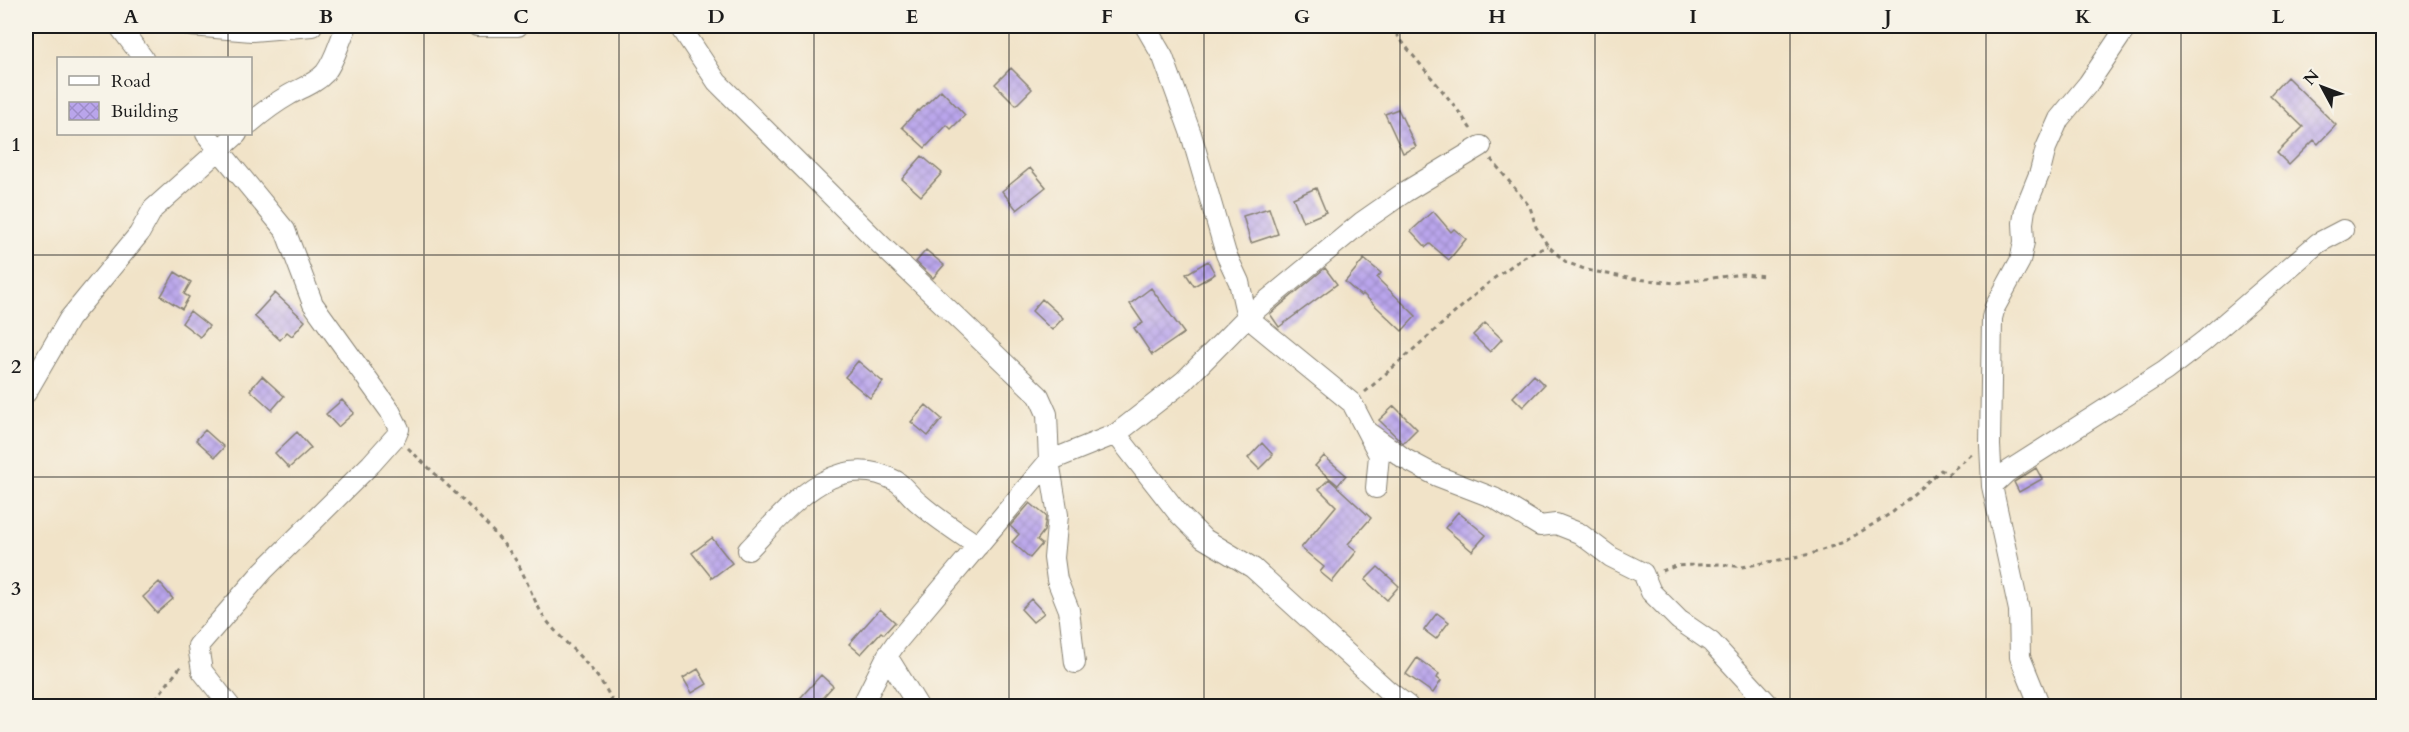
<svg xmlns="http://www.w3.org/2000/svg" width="2409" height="732" font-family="Cardo,serif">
	<defs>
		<pattern id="building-cross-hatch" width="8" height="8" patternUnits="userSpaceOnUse" patternTransform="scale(1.5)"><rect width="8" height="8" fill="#b9a5eb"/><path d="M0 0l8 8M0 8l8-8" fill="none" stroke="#9e8dc9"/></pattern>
	</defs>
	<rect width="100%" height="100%" fill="#f7f3e8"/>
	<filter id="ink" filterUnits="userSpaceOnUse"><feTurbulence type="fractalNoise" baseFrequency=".0167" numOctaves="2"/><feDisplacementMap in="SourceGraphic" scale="12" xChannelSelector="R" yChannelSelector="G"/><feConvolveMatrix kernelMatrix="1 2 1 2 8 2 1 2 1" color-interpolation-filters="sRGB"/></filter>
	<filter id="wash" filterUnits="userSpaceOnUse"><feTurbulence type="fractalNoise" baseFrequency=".008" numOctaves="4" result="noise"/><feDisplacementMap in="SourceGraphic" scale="24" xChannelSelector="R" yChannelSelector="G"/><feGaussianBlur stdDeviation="1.35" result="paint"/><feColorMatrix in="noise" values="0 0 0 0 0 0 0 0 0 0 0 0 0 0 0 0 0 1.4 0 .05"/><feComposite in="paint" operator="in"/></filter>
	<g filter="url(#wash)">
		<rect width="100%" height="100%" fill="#f1e3c8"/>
		<g id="blocks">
			<path fill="url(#building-cross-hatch)" d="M1011 68 1032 89 1016 105 995 84Z
				M2287 77 2336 125 2318 144 2314 140 2289 165 2277 153 2303 127 2270 95Z
				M941 90 965 115 951 129 947 125 925 148 902 127 918 110 919 111Z
				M1398 109 1416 147 1403 153 1385 114Z
				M922 156 942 173 921 196 902 179Z
				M1030 168 1046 187 1017 210 1002 191Z
				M1316 188 1326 212 1303 222 1293 198Z
				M1269 208 1278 234 1251 243 1243 216Z
				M1433 211 1451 232 1454 229 1466 239 1449 260 1430 244 1426 247 1411 231Z
				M926 250 944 265 933 278 916 262Z
				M1364 259 1381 273 1377 278 1416 316 1402 331 1363 294 1361 296 1345 282Z
				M1208 261 1215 274 1194 286 1186 274Z
				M1325 268 1337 284 1279 327 1270 314Z
				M175 272 191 282 184 294 189 297 182 309 161 296Z
				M1151 288 1184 333 1152 355 1134 328 1143 323 1130 304Z
				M275 293 305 321 292 336 287 332 280 340 254 316Z
				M1042 299 1063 318 1052 330 1032 311Z
				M190 311 209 326 200 337 182 323Z
				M1485 323 1502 339 1490 352 1473 335Z
				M858 361 883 382 870 398 845 377Z
				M1534 375 1544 385 1523 407 1513 397Z
				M262 376 284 396 272 410 250 390Z
				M342 400 354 413 338 427 326 414Z
				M926 405 942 419 928 436 911 422Z
				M1394 406 1417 429 1403 443 1379 420Z
				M205 430 224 447 215 457 196 440Z
				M297 432 311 448 289 468 275 453Z
				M1262 443 1273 455 1259 469 1248 458Z
				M1324 456 1346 475 1338 485 1315 466Z
				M2036 468 2042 479 2019 492 2014 482Z
				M1329 479 1371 518 1348 544 1357 551 1332 582 1320 572 1324 567 1301 548 1336 506 1319 489Z
				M1030 503 1046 516 1044 531 1037 540 1042 544 1030 558 1012 542 1019 534 1010 526Z
				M1458 512 1486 535 1472 551 1445 528Z
				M712 538 732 563 712 578 692 553Z
				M1378 567 1399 586 1387 600 1365 580Z
				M159 582 173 599 157 613 143 597Z
				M1031 599 1044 613 1033 622 1021 609Z
				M880 609 895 622 884 634 881 632 861 654 849 644Z
				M1437 613 1449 622 1436 639 1424 630Z
				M1417 658 1439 674 1437 678 1441 681 1433 693 1406 674Z
				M698 669 707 684 692 693 683 678Z
				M821 675 833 686 815 706H793Z"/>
		</g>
	</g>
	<g filter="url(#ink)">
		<use href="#blocks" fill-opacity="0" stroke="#868072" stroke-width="1.5"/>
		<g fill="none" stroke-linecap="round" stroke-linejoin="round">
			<defs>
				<path id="minor" d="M119 26 143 58
					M191 26 252 31 312 26
					M477 26H518
					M680 26 717 82 881 245 1039 396 1047 414 1049 461 1058 515 1054 558 1057 580 1069 610 1075 663
					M250 123C263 112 275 103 289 95 301 88 315 84 325 73 336 59 339 41 347 26
					M206 134 285 230 313 304 390 411 399 429 396 436 371 464 263 571 198 646 202 671 230 706
					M26 393 69 319 139 234 153 209 237 134
					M1369 433 1405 459 1437 476 1494 498 1540 526 1556 524 1579 533 1611 557 1643 573 1651 592 1679 620 1711 642 1770 706
					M1116 434 1178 513 1203 538 1253 568 1387 690 1408 706
					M1992 486 2007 472 2165 371 2204 341 2318 243 2343 230
					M1376 488 1379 455 1352 403 1247 317 1362 222 1405 192 1481 146
					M748 550C787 510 834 447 896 481 904 486 911 497 919 503 937 519 958 532 978 546
					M887 656 918 706
					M862 706 887 656 896 643 1049 461 1116 434 1184 381 1247 317 1239 282 1226 254 1191 134 1163 57 1145 26
					M2040 706 2020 657 2019 610 1992 486 1990 445 1992 318 1995 307 2020 261 2024 242 2023 223 2025 209 2040 172 2046 148 2059 119 2088 84 2127 26"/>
			</defs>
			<use href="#minor" stroke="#868072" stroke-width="22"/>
			<path stroke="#868072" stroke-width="3" stroke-dasharray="4.5 4.5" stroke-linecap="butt" d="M1391 26C1416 63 1448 93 1472 131
				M1491 159 1530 207 1536 227 1548 246 1566 262 1587 270 1628 278 1675 283 1742 274 1766 276
				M1365 392 1493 279 1524 257 1548 246
				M408 448C443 482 483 516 513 556 527 576 532 601 547 621 570 650 601 671 614 706
				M1662 571 1676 566 1695 565 1720 564 1742 567 1811 554 1844 542 1893 512 1941 470 1948 474 1972 454
				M150 706 182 665"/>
			<use href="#minor" stroke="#fff" stroke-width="20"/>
		</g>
	</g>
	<path fill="none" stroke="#1c1c1c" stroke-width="1.5" stroke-opacity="0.55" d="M228 26V58M424 26V706M619 26V706M814 26V706M1009 26V706M1204 26V706M1400 26V706M1595 26V706M1790 26V706M1986 26V706M2181 26V706M228 134V706M26 255H2384M26 477H2384"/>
	<rect width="2409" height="732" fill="none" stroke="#f7f3e8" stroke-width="66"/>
	<rect x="57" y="57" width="195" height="78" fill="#f7f3e8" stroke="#9f9d96" stroke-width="1.5"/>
	<rect x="69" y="76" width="30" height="9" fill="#ffffff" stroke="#9f9d96" stroke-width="1.5"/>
	<text x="111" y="87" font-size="18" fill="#1c1c1c">Road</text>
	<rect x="69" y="102" width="30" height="18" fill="url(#building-cross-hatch)" stroke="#9f9d96" stroke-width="1.5"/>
	<text x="111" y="117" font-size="18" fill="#1c1c1c">Building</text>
	<g transform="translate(2322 87) rotate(311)" stroke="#f7f3e8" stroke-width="4.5" paint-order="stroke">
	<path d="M0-4.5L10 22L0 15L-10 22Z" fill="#1c1c1c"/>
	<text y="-9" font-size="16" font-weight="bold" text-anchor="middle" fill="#1c1c1c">N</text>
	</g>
	<rect x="33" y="33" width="2343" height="666" fill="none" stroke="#1c1c1c" stroke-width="2"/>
	<g font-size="20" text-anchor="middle" font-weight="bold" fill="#1c1c1c">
		<text x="131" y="23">A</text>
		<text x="326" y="23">B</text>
		<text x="521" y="23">C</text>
		<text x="716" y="23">D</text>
		<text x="912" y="23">E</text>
		<text x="1107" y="23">F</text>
		<text x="1302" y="23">G</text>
		<text x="1497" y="23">H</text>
		<text x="1693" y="23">I</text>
		<text x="1888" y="23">J</text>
		<text x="2083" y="23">K</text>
		<text x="2278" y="23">L</text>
		<text x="16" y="151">1</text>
		<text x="16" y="373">2</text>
		<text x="16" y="595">3</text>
	</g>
</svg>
